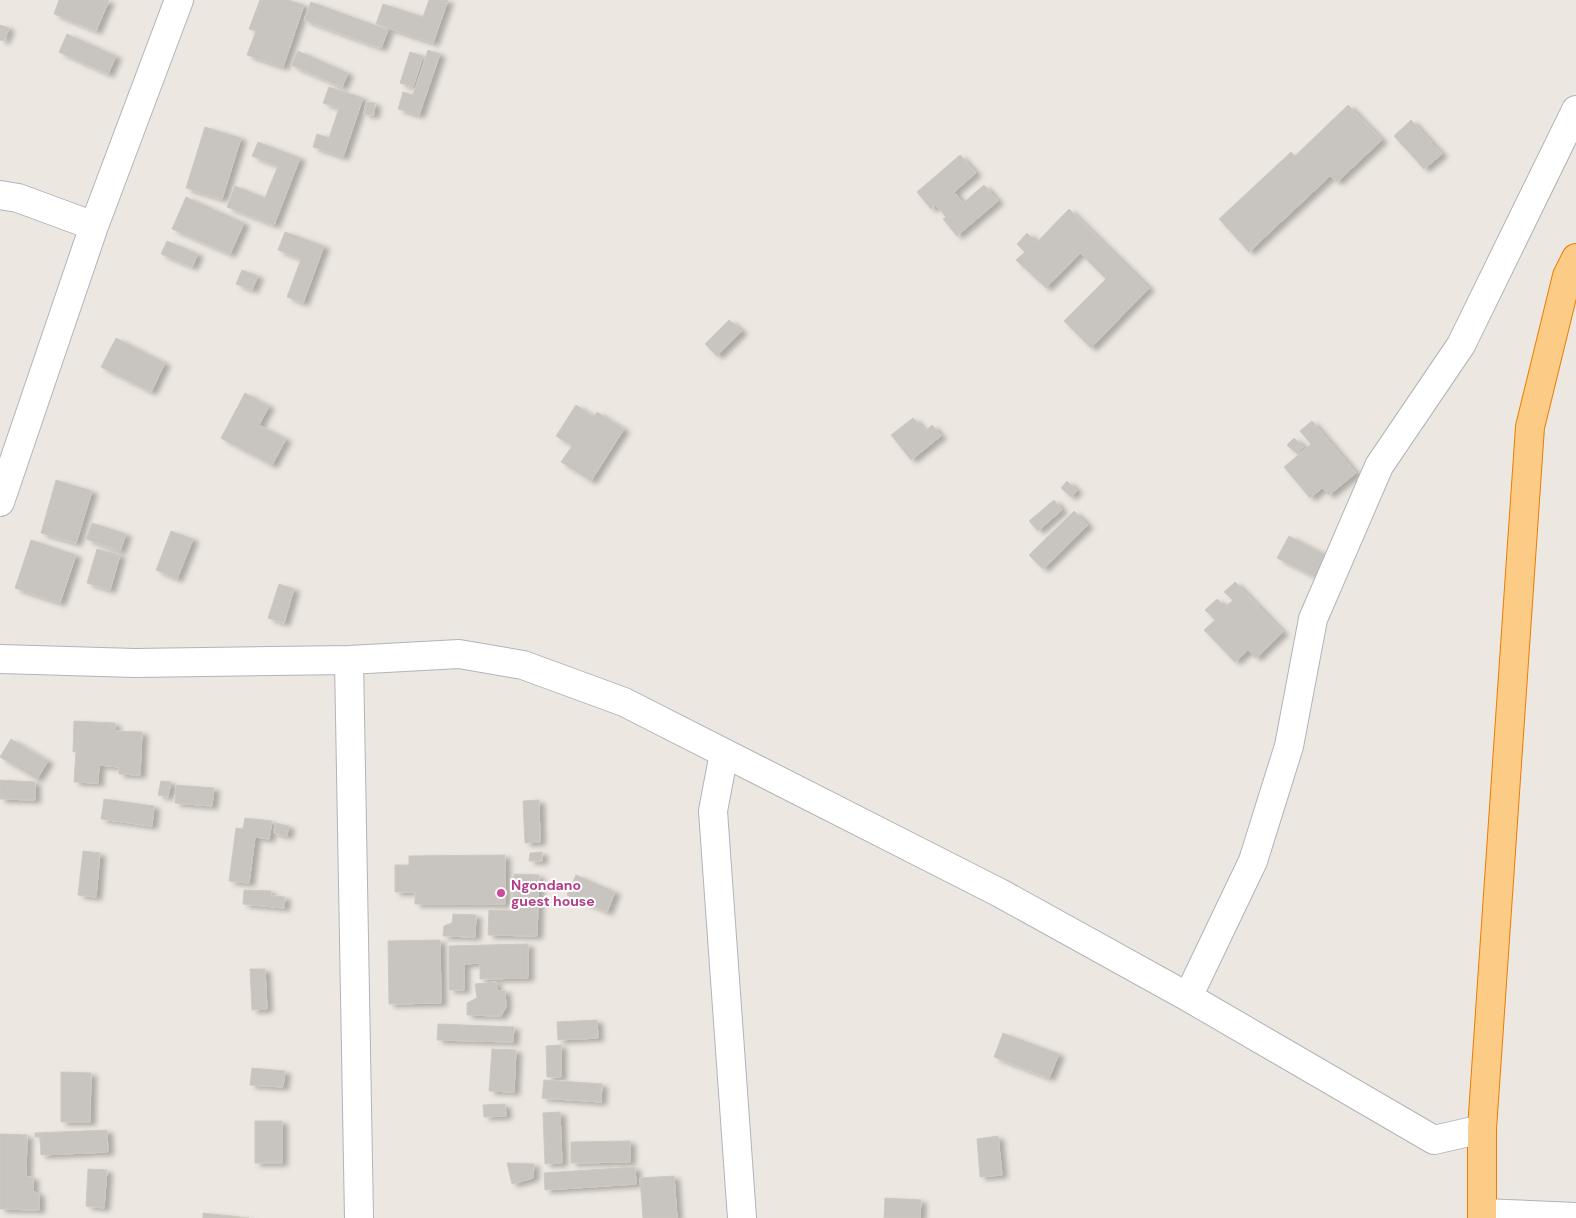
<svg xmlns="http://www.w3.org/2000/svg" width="1576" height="1218" font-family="'DM Sans',sans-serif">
	<defs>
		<filter id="shadow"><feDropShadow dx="5.5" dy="3" stdDeviation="2.5" flood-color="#0004"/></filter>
	</defs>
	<rect width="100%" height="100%" fill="#ece7e0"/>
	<path fill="#c8c4bf" stroke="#d0c8be" filter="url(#shadow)" d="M59 0H109L96 31 54 14Z
		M260 0H288L304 5 283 67 247 55 256 31 249 29Z
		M429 0H448L433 43 376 24 383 4 423 17Z
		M311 2 388 30 381 48 304 20Z
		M0 25 9 28 4 41 0 40Z
		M67 34 116 56 108 74 59 52Z
		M428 50 440 54 419 115 398 109 403 92 413 95Z
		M298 51 348 73 342 87 291 65Z
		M410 52 423 56 413 87 400 83Z
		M329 87 363 98 343 157 313 147 317 134 329 138 339 108 323 103Z
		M366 102 375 103 374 115 364 114Z
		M1348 105 1382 140 1337 182 1330 176 1249 252 1219 219 1291 152 1295 156Z
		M1411 120 1442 154 1424 169 1394 136Z
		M205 127 241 138 222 199 186 188Z
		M258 142 300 158 274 225 227 207 235 186 265 198 278 166 252 156Z
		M960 155 976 173 954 192 963 203 984 185 998 201 957 236 943 219 946 217 936 205 931 209 917 192Z
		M186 197 244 223 230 254 172 229Z
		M1069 209 1149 288 1091 348 1064 321 1106 279 1080 253 1046 288 1016 260 1025 252 1017 244 1027 233 1037 242Z
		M285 232 324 246 303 303 287 297 301 259 278 250Z
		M167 241 198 254 192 267 161 254Z
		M242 270 258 276 252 290 236 284Z
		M729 320 742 331 717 356 705 344Z
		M116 338 165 363 151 392 101 367Z
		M245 393 269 406 259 425 286 439 272 465 221 438Z
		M576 405 594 417 597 412 624 429 591 481 561 462 572 446 556 436Z
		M913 418 925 431 932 425 941 436 911 460 891 435Z
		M1312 421 1356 473 1329 495 1322 488 1310 498 1284 467 1311 444 1300 431Z
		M1294 438 1304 447 1297 454 1287 445Z
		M56 480 92 491 76 543 41 533Z
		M1067 481 1077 490 1071 497 1061 488Z
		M1054 500 1062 510 1038 531 1029 521Z
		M1074 511 1088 525 1043 569 1029 555Z
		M92 523 126 534 120 551 86 539Z
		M171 531 193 539 177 579 156 570Z
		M1289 536 1326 555 1315 577 1277 558Z
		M31 540 76 555 60 603 15 588Z
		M97 549 120 555 110 590 87 583Z
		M1235 582 1283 632 1256 658 1248 650 1235 662 1204 630 1215 620 1205 610 1217 599 1225 607 1233 600 1224 592Z
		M279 584 294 589 284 623 268 618Z
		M74 721 115 723V731L142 732 140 775 119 774V767L99 765 98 783 74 782 76 751 73 752Z
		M11 739 48 761 37 779 0 757Z
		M0 780 35 782V800L0 799Z
		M161 781 171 782 168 797 158 795Z
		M176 785 214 788 212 806 175 803Z
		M104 799 154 806 152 826 101 819Z
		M539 800 540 842 525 843 523 801Z
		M245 818 272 821 269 839 255 837 249 883 229 881 236 828 243 829Z
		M275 823 289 826 287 836 274 833Z
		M83 851 100 853 96 897 78 895Z
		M542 852V861H529L530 853Z
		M505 855V904H415V892H395V865H409V856Z
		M514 874 539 875 537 936 488 935 489 910 512 911Z
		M576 875 615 892 607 912 567 895Z
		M244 890 271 891V896L285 897 284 908 243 904Z
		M453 914 476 915 475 937 443 936 444 926 452 923Z
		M440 940 441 1003 389 1004 388 941Z
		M528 944V978L480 979V963L464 964V990H449V946Z
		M250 969H265L267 1009 252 1010Z
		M496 982 497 991 505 990 506 1007 501 1016 467 1015V1003L477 998 475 984Z
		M597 1020 598 1038 558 1040 557 1022Z
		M438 1024 514 1027 513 1042 437 1040Z
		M1003 1033 1059 1054 1049 1078 994 1057Z
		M561 1045V1077H547L546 1046Z
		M492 1049 516 1050 514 1092 489 1091Z
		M252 1068 285 1071 283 1087 250 1085Z
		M61 1072 91 1073 90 1122H61Z
		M544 1080 602 1084 601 1102 542 1098Z
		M505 1104 506 1116 484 1117 483 1105Z
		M560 1112 562 1163 545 1164 543 1113Z
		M255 1121H282V1163H255Z
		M107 1130 108 1152 41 1155 40 1137H35V1133Z
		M0 1134 27 1135 26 1177H33V1192L39 1193V1210L0 1209Z
		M998 1136 1002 1175 980 1177 977 1139Z
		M630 1141V1162L571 1163V1142Z
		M507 1163 534 1164 533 1178 512 1184Z
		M635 1167 636 1184 545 1190 544 1173Z
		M88 1169 107 1170 104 1208 86 1206Z
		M674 1176 677 1218H643L640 1178Z
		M885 1198 921 1200 920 1218H884Z
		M203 1213 249 1218H203Z"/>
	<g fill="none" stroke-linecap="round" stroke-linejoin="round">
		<defs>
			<path id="street" d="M0 195 18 198 94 226
				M0 502 94 226 179 0
				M0 659 135 663 349 660 459 654 523 665 624 702 1000 893 1188 997 1434 1140 1482 1129
				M349 660 359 1218
				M724 753 713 811 742 1218
				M1188 997 1253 861 1289 746 1313 619 1379 466 1461 345 1576 110
				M1482 1213 1576 1217"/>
			<path id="highway" d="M1482 1218V1129L1530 427 1567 276 1576 258"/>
		</defs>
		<use href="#street" stroke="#b1b4b8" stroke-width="30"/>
		<use href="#highway" stroke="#eb7d01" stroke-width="30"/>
		<use href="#street" stroke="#fff" stroke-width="28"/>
		<use href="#highway" stroke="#fccc86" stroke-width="28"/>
	</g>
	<circle fill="#d1479c" stroke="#fff" stroke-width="2" cx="501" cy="893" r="5"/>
	<g text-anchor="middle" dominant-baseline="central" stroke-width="4" stroke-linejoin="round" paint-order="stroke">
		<g font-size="14" font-weight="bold" fill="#b23c85" stroke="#fff" text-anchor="start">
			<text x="511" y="885">Ngondano<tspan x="511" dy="16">guest house</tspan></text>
		</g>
	</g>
</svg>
